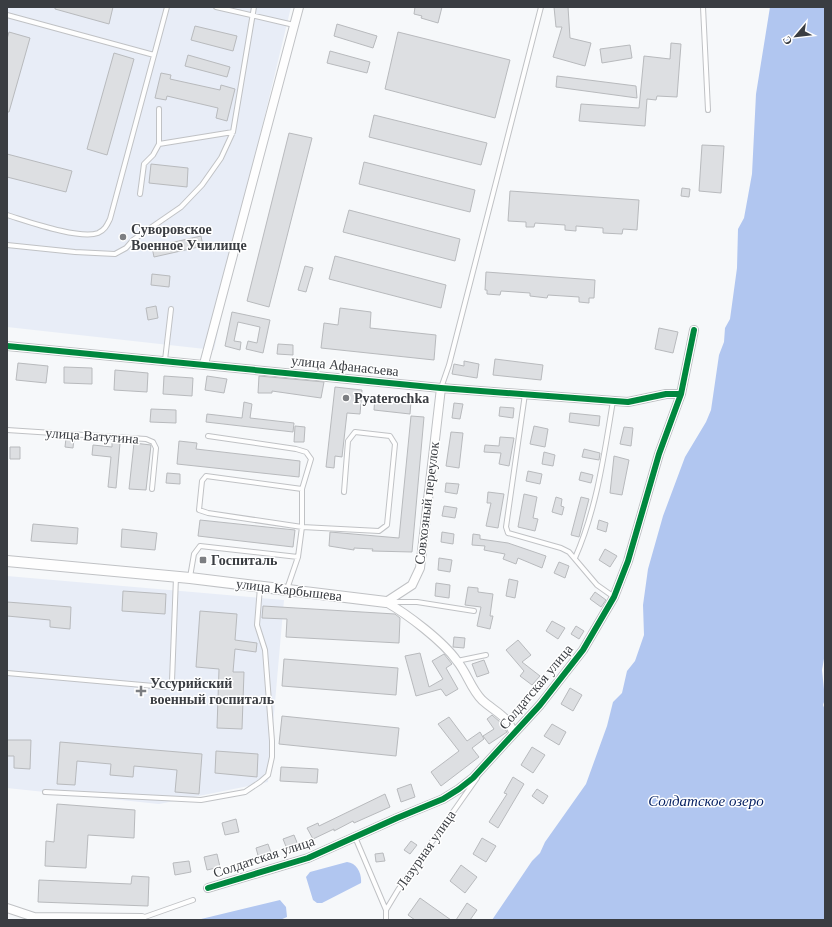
<svg xmlns="http://www.w3.org/2000/svg" width="832" height="927" font-family="Georgia,serif">
	<rect width="100%" height="100%" fill="#f6f8fa"/>
	<path fill="#e8edf7" d="M7 7H291L257 148 214 350 7 327Z
		M7 576 284 600 268 782 159 804 7 788Z"/>
	<path fill="#b1c6f0" d="M770 7H825V653L822 670 825 699 823 705 825 710V920H492L532 861 540 853 545 842 586 784 607 726 613 702 622 693 627 671 635 661 644 635 643 605 648 569 663 516 685 457 706 422 711 410 719 355 724 342 725 328 730 319 737 268 738 229 744 218 752 174 756 94Z
		M347 862C357 863 362 874 361 883L322 903H317L313 900 306 877 310 872Z
		M280 900 286 907 287 917 280 920H197Z"/>
	<path fill="#dddfe2" stroke="#b8babd" d="M55 7H113L109 24 55 9Z
		M415 7H442L438 23 421 18 422 16 414 14Z
		M554 7H568L570 38 591 43 585 66 553 57 562 27H556Z
		M337 24 377 36 373 48 334 36Z
		M195 26 237 36 233 51 191 40Z
		M9 32 30 38 9 112H7V39Z
		M398 32 510 60 495 118 385 89Z
		M671 43 681 44 677 97 657 96 656 100 647 99 645 126 579 121 581 104 639 108 644 56 670 59Z
		M630 45 632 58 602 63 600 49Z
		M330 51 370 62 367 73 327 63Z
		M114 53 134 59 107 155 87 149Z
		M188 55 230 67 227 77 185 66Z
		M161 73 171 75 170 79 220 90 221 85 235 89 227 121 216 118 218 108 167 96 166 100 155 98Z
		M557 76 636 86 637 98 556 87Z
		M374 115 487 143 481 165 369 137Z
		M289 133 312 138 269 307 247 301Z
		M702 145 724 146 721 193 699 191Z
		M7 154 72 171 66 192 7 177Z
		M364 162 475 190 470 212 359 184Z
		M151 164 188 168 187 187 149 183Z
		M682 188 690 189 689 197 681 196Z
		M510 191 639 200 637 230 623 229 622 234 603 233V228L576 226V231L565 230V225L535 223 534 227H526V222L508 221Z
		M349 210 460 239 455 261 343 232Z
		M201 236 203 246 154 257 152 247Z
		M335 256 446 285 441 308 329 279Z
		M305 266 313 268 306 292 298 290Z
		M486 272 595 280 594 298H589V303L579 302V297L548 295 547 298 530 296V293L501 291 500 295 487 294V290H485Z
		M152 274 170 276 169 287 151 285Z
		M156 306 158 318 148 320 146 308Z
		M340 308 371 312 370 328 436 335 434 360 321 348 324 323 338 325Z
		M232 312 270 320 263 353 246 349 248 341 257 343 260 327 238 322 234 341 241 342 240 350 225 346Z
		M659 328 678 332 673 353 655 349Z
		M278 344 293 345V355L277 354Z
		M495 359 543 365 541 380 493 375Z
		M464 361 479 364 477 378 452 374 454 364 464 366Z
		M18 363 48 366 46 383 16 380Z
		M64 367 92 368V384L64 383Z
		M115 370 148 373 147 392 114 390Z
		M164 376 193 378 192 396 163 394Z
		M207 376 227 379 224 393 205 390Z
		M259 376 324 382 321 398 272 391V393H258Z
		M335 387 362 390 360 414 347 413 342 457 335 456 334 468 326 467Z
		M375 397 411 401 410 414 374 410Z
		M244 402 252 404 250 418 294 423 293 432 206 422 207 414 242 418Z
		M454 403 463 404 460 419 452 418Z
		M500 407 514 408 513 418 499 416Z
		M151 409 176 410V423L150 422Z
		M570 413 600 416 599 426 569 422Z
		M411 416 424 417 412 552 372 551 373 549 354 548V550L329 546 330 532 399 538Z
		M295 426 305 427 304 442H294Z
		M534 426 548 429 545 447 530 444Z
		M624 427 633 428 631 446 620 444Z
		M451 432 463 433 459 468 446 466Z
		M500 437 514 438 509 466 499 464 501 453 484 452 485 445 499 446Z
		M66 438 74 439 73 448 65 447Z
		M179 441 197 443 196 449 300 461 299 477 177 464Z
		M112 442 120 443 116 488 108 487 111 457 92 455 93 445 112 447Z
		M134 443 151 445 146 490 129 489Z
		M10 447H20V459H10Z
		M584 449 600 453 599 460 582 457Z
		M544 452 555 455 553 466 542 464Z
		M614 456 629 460 622 495 610 493Z
		M528 471 542 474 540 484 526 481Z
		M581 472 593 475 591 483 579 480Z
		M167 473 180 474V484L166 483Z
		M446 483 459 484 457 494 445 492Z
		M488 492 504 494 498 528 486 526 491 503H487Z
		M524 494 537 497 533 518 538 519 535 531 518 527Z
		M556 497 562 499 561 506 564 507 562 515 552 512Z
		M581 497 589 499 579 537 571 535Z
		M444 506 457 508 455 518 442 516Z
		M200 520 295 530 293 547 198 536Z
		M599 520 608 523 606 532 597 529Z
		M33 524 78 528 77 544 31 541Z
		M122 529 157 533 155 550 121 547Z
		M442 532 454 534 453 544 441 542Z
		M473 534 480 535V539L508 543 546 556 542 568 518 558 516 564 503 559 505 554 484 550 485 546 472 545Z
		M605 549 617 556 610 567 599 560Z
		M439 558 452 560 450 572 438 570Z
		M559 562 569 566 565 578 554 573Z
		M509 579 518 581 515 598 506 596Z
		M436 583 450 585 449 598 435 596Z
		M468 587 478 588V592L493 594 490 616H493L490 629 477 626 481 607 465 605Z
		M123 591 166 594 165 614 122 611Z
		M595 592 606 600 601 607 590 599Z
		M7 602 71 607 70 629 50 627V620L7 616Z
		M263 606 395 614 400 618 399 643 286 637 287 619 262 618Z
		M200 611 237 614 235 640 257 643 256 652 235 649 233 672H244L242 729 217 728 219 669 196 667Z
		M552 621 565 628 558 639 546 631Z
		M576 626 584 631 579 639 571 634Z
		M454 637 465 638 464 648 453 647Z
		M518 640 531 655 522 662 540 676 532 685 520 676 524 671 506 650Z
		M420 653 429 687 443 679 432 661 444 654 452 664 446 668 458 689 446 696 441 689 416 696 405 656Z
		M284 659 398 668 396 695 282 686Z
		M484 660 489 673 477 677 472 664Z
		M570 688 582 695 573 711 561 704Z
		M492 715 500 722 507 732 489 744 483 736 494 729 487 719Z
		M282 716 399 728 396 756 279 744Z
		M449 717 467 741 480 732 484 739 472 748 479 757 441 786 431 772 459 751 438 724Z
		M552 724 566 732 559 745 544 736Z
		M7 740H31L30 769 14 768V756H7Z
		M60 742 202 754 199 794 175 792 177 770 134 766 133 777 110 775 111 764 77 761 75 785 57 784Z
		M532 747 545 755 533 773 521 765Z
		M216 751 258 754 257 777 215 773Z
		M281 767 318 769 317 783 280 781Z
		M513 777 524 784 498 828 489 822 507 794 504 793Z
		M411 784 415 797 401 802 397 789Z
		M537 789 548 796 543 804 532 796Z
		M385 794 390 807 354 823 353 821 334 831V829L313 839 307 828 318 823 319 826Z
		M57 804 135 810 134 838 88 835 86 868 45 866 46 841 54 842Z
		M236 819 239 832 225 835 222 823Z
		M294 835 298 845 287 849 283 839Z
		M482 838 496 846 486 862 473 854Z
		M411 841 417 845 410 854 404 850Z
		M268 844 272 855 259 859 256 848Z
		M383 853 385 861 376 862 375 854Z
		M217 854 220 867 207 870 204 857Z
		M189 861 191 872 175 875 173 863Z
		M461 865 477 877 465 893 450 881Z
		M132 876 149 877 148 906 38 902 39 880 131 884Z
		M420 898 451 920H415L408 915Z
		M467 903 477 910 470 920H456Z"/>
	<g fill="none" stroke-linecap="round" stroke-linejoin="round">
		<defs>
			<path id="service" d="M216 7 294 25
				M703 7 708 110
				M7 15 154 55
				M159 109V144L233 132
				M140 194 144 164 153 155 159 144
				M7 215C27 221 80 240 98 233 105 230 107 225 110 219L167 7
				M7 245 75 252 115 254 126 248 133 240 181 207 202 185 221 158 233 132 254 7
				M165 360 171 309
				M441 388 449 365 541 7
				M525 394 506 527 508 533 561 548 569 552 597 585 614 597
				M7 430 146 439 153 442 156 448 152 489
				M302 489 206 476 202 481 199 510 208 513 302 527 379 531 387 525 395 444 390 436 355 432 348 441 344 492
				M575 558C597 508 604 455 613 401
				M190 577 194 554 200 546 298 557 302 527V489L311 459 306 452 296 449 208 436
				M287 589 298 557
				M390 602H417L474 611
				M457 661 486 655
				M7 673 165 687 172 681 176 577
				M45 792 201 800 245 792 260 782 268 775 272 757V741L265 650 257 625 260 587
				M355 837 386 910
				M143 920 142 918 193 900
				M386 920V910L398 890 477 778"/>
			<path id="minor" d="M7 346 441 388 628 402 666 394H681
				M204 364 299 7
				M441 388 420 568 412 585 386 602C407 614 443 641 457 661 467 673 471 689 482 700 494 711 508 716 513 732
				M208 888 308 858 397 818 443 799 459 789 473 778 540 705 583 650 614 597 628 561 659 454 681 394 694 330
				M7 908 34 917 142 918"/>
			<path id="tertiary" d="M7 561 190 578 386 602"/>
		</defs>
		<use href="#service" stroke="#c0c2c5" stroke-width="6"/>
		<use href="#minor" stroke="#c0c2c5" stroke-width="10"/>
		<use href="#tertiary" stroke="#c0c2c5" stroke-width="12"/>
		<use href="#service" stroke="#fefefe" stroke-width="4"/>
		<use href="#minor" stroke="#fefefe" stroke-width="8"/>
		<use href="#tertiary" stroke="#fefefe" stroke-width="10"/>
		<defs>
			<path id="cycleway" d="M7 346 441 388 628 402 666 394H681
				M208 888 308 858 397 818 443 799 459 789 473 778 540 705 583 650 614 597 628 561 659 454 681 394 694 330"/>
		</defs>
		<use href="#cycleway" stroke="#fff" stroke-width="8"/>
		<use href="#cycleway" stroke="#00873e" stroke-width="6"/>
	</g>
	<g fill="#7c7e82" stroke="#fff" stroke-width="1.5">
		<circle cx="123" cy="237" r="4"/>
		<circle cx="346" cy="398" r="4"/>
		<rect x="199" y="556" width="8" height="8" rx="2"/>
		<path d="M139 685h4v4h4v4h-4v4h-4v-4h-4v-4h4z"/>
	</g>
	<g text-anchor="middle" dominant-baseline="central" stroke-width="3" stroke-linejoin="round" paint-order="stroke">
		<g font-size="14" font-weight="bold" fill="#3a3d42" stroke="#fff" text-anchor="start">
			<text x="131" y="229">Суворовское<tspan x="131" dy="16">Военное Училище</tspan></text>
			<text x="354" y="398">Pyaterochka</text>
			<text x="211" y="560">Госпиталь</text>
			<text x="150" y="683">Уссурийский<tspan x="150" dy="16">военный госпиталь</tspan></text>
		</g>
		<g font-size="14" fill="#3a3d42" stroke="#fff">
			<text transform="translate(345 366) rotate(6)">улица Афанасьева</text>
			<text transform="translate(92 436) rotate(4)">улица Ватутина</text>
			<text transform="translate(427 503) rotate(-83)">Совхозный переулок</text>
			<text transform="translate(289 590) rotate(7)">улица Карбышева</text>
			<text transform="translate(536 687) rotate(-50)">Солдатская улица</text>
			<text transform="translate(426 850) rotate(-55)">Лазурная улица</text>
			<text transform="translate(264 857) rotate(-18)">Солдатская улица</text>
		</g>
		<g font-size="15" font-style="italic" fill="#092465" stroke="#fff">
			<text x="706" y="801">Солдатское озеро</text>
		</g>
	</g>
	<rect width="832" height="927" fill="none" stroke="#3a3d42" stroke-width="16"/>
	<g transform="translate(796 36) rotate(242)" stroke="#ffffff" stroke-width="3" paint-order="stroke">
	<path d="M0-3L7 15L0 10L-7 15Z" fill="#3a3d42"/>
	<text y="-6" font-size="11" font-weight="bold" text-anchor="middle" fill="#3a3d42">С</text>
	</g>
</svg>
